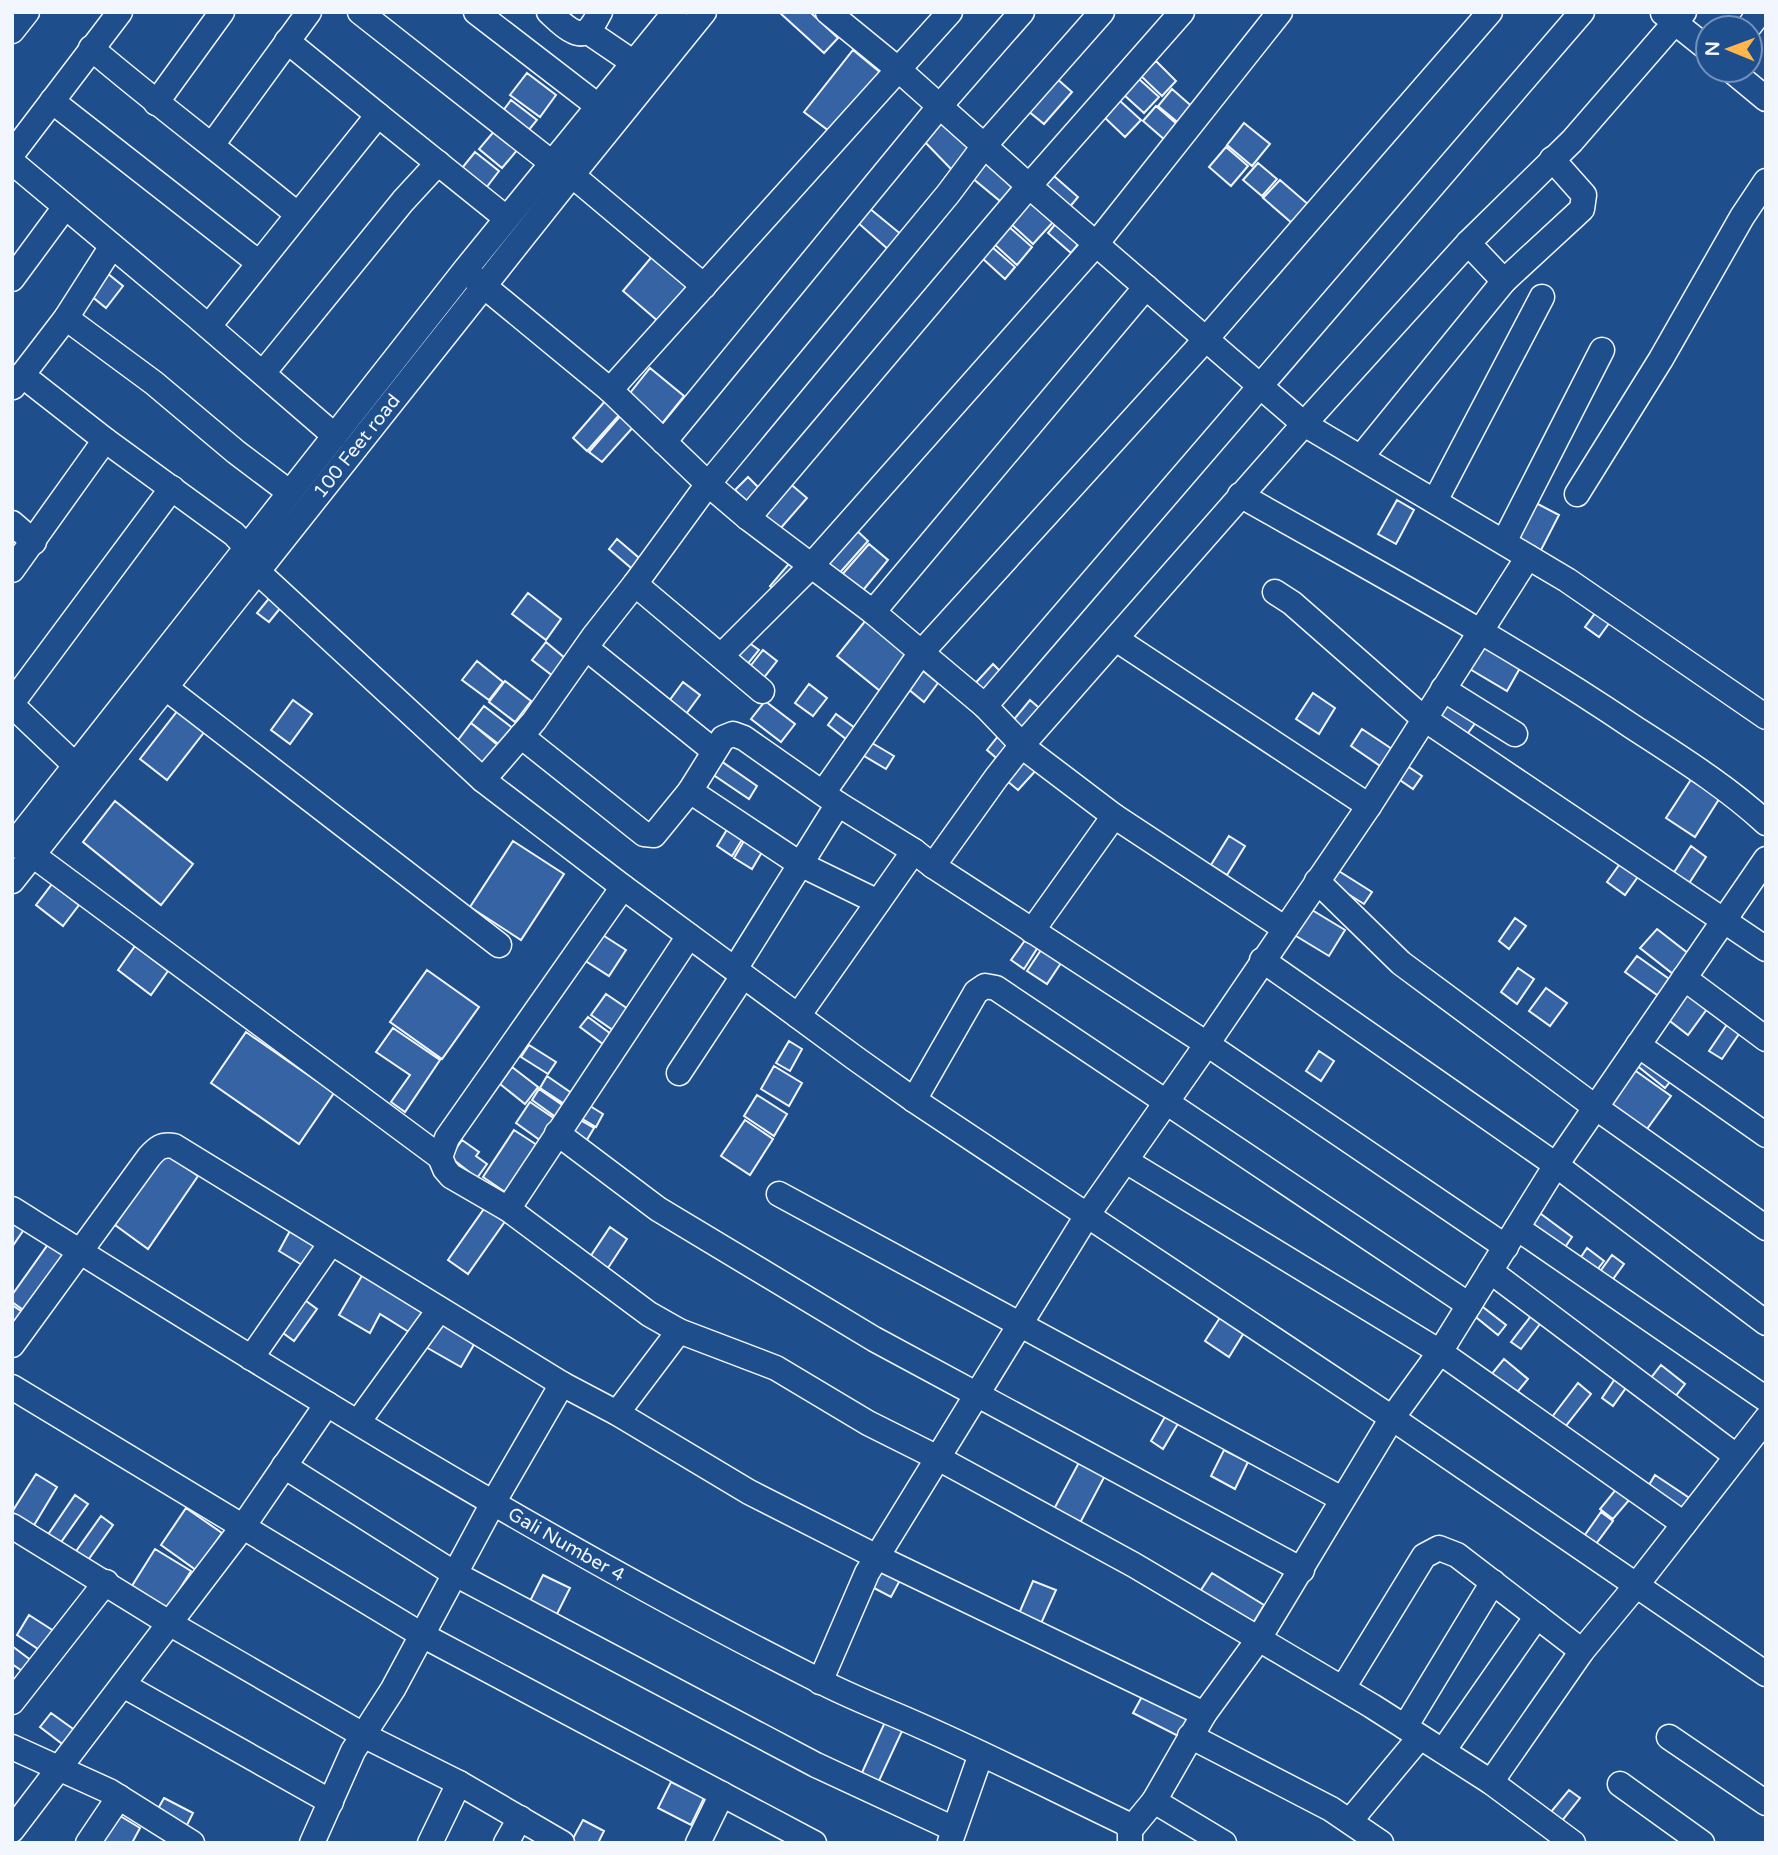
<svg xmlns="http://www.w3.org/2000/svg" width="1778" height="1855" font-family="'Varela Round',sans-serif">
	<rect width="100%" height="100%" fill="#1f4e8c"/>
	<path fill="#3563a3" stroke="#f2f6ff" stroke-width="2" d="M779 12H810L838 38 824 53Z
		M853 50 881 73 833 134 804 112Z
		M1156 61 1176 81 1162 96 1141 76Z
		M527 73 556 95 540 117 510 95Z
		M1055 77 1072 92 1044 124 1027 110Z
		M1139 79 1159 97 1144 113 1124 95Z
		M1172 89 1195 109 1181 125 1158 106Z
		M511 100 537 120 524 136 499 116Z
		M1119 100 1141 120 1125 137 1104 117Z
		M1156 106 1178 125 1165 140 1143 121Z
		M940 117 973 153 954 172 920 137Z
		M1244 123 1270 144 1252 166 1227 145Z
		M496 129 519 148 502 168 479 149Z
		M1226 147 1248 166 1231 186 1209 167Z
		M475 152 499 171 486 188 462 168Z
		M984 160 1020 189 1006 206 971 177Z
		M1258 163 1277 179 1262 196 1243 180Z
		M1054 176 1078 197 1068 209 1044 187Z
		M1280 180 1309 205 1293 224 1263 198Z
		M1032 199 1055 220 1033 244 1010 223Z
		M869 208 902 235 889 250 857 222Z
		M1057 222 1080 242 1071 253 1048 233Z
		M1008 226 1032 247 1017 265 993 243Z
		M992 247 1015 267 1005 279 982 258Z
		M655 253 698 290 666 328 623 291Z
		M107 273 123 286 106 308 90 295Z
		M650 368 684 396 660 426 626 398Z
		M606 400 621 413 587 451 573 438Z
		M622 414 635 425 602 462 589 452Z
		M748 477 763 492 751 505 735 490Z
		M787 481 807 498 780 529 760 511Z
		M1397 500 1414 510 1396 544 1378 534Z
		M1532 501 1559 515 1540 552 1513 539Z
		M854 528 868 541 837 576 823 563Z
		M617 539 645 563 637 573 609 549Z
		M869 544 888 560 860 594 840 577Z
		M792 560 802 567 780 594 770 586Z
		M528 593 561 619 546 640 512 614Z
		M271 596 282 606 269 622 257 613Z
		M1596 612 1610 622 1599 637 1585 627Z
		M866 620 913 660 885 695 837 656Z
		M546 642 566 659 553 676 532 660Z
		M748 642 759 650 746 666 735 658Z
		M1481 645 1520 668 1507 691 1468 668Z
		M763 650 777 661 762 680 748 669Z
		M477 661 503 682 489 700 462 680Z
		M993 664 1004 675 980 701 969 690Z
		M922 670 938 683 924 702 907 688Z
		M505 681 531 701 515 722 489 702Z
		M683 682 700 695 686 714 669 701Z
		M809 684 827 698 813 716 795 703Z
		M1313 693 1335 708 1319 734 1296 719Z
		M1447 696 1479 718 1465 737 1434 715Z
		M293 700 312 714 290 744 271 730Z
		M1030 700 1044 712 1024 735 1011 723Z
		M765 701 795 724 781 742 751 719Z
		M182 705 209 726 167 780 140 759Z
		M484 706 514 729 501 746 471 723Z
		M836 714 855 728 846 739 828 725Z
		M471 723 500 747 484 767 455 744Z
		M1362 729 1395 751 1383 768 1351 746Z
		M999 735 1013 747 1001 762 987 750Z
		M867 740 894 756 886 769 859 753Z
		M1021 753 1038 768 1018 790 1001 776Z
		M721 761 757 786 749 799 712 774Z
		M1403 763 1422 776 1413 789 1394 776Z
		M1692 778 1721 796 1695 837 1666 818Z
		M115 801 193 864 161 905 83 842Z
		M728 828 743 838 732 856 717 846Z
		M1229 836 1245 846 1227 875 1211 865Z
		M513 841 564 874 521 940 470 907Z
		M744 841 762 852 752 869 734 858Z
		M1691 846 1706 857 1686 888 1671 877Z
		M1624 858 1642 871 1625 895 1607 882Z
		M1334 868 1372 892 1364 904 1327 881Z
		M52 884 79 905 63 926 36 905Z
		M1307 907 1345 930 1329 956 1291 933Z
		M1515 918 1526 926 1509 949 1499 941Z
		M1657 929 1689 954 1673 974 1640 948Z
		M601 934 626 950 609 976 584 960Z
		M1028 936 1040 944 1024 969 1011 960Z
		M135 946 168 971 151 995 118 970Z
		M1043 947 1063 960 1047 984 1027 971Z
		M1637 956 1672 981 1660 997 1625 972Z
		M1518 968 1534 979 1517 1004 1501 992Z
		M427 970 479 1007 442 1059 390 1022Z
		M1546 988 1567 1003 1550 1026 1529 1011Z
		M1688 989 1710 1005 1688 1035 1666 1018Z
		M606 994 631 1011 617 1033 591 1015Z
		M588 1017 615 1037 607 1047 580 1027Z
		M1730 1020 1743 1028 1722 1059 1709 1051Z
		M393 1028 440 1060 405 1112 391 1102 410 1075 376 1052Z
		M246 1032 334 1093 299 1144 211 1083Z
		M789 1041 802 1049 790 1071 776 1063Z
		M529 1045 556 1062 548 1074 521 1057Z
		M1319 1051 1334 1061 1321 1081 1306 1071Z
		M1643 1054 1673 1078 1665 1088 1635 1064Z
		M774 1066 802 1083 789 1106 761 1089Z
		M512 1067 538 1087 525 1104 500 1084Z
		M1633 1069 1671 1096 1644 1133 1607 1106Z
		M547 1076 576 1096 569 1107 540 1088Z
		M539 1089 568 1109 560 1120 532 1100Z
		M757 1095 787 1114 774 1136 744 1116Z
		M582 1101 603 1114 596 1127 574 1114Z
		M530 1102 558 1121 544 1143 516 1123Z
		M573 1116 594 1128 585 1143 564 1130Z
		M745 1120 773 1139 750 1175 721 1156Z
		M514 1130 540 1147 508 1194 483 1177Z
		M462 1140 479 1152 476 1156 487 1164 477 1178 450 1157Z
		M165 1153 198 1176 148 1249 115 1225Z
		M486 1206 506 1220 468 1274 448 1260Z
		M1537 1211 1572 1237 1561 1253 1526 1227Z
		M12 1219 25 1228 12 1247Z
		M610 1227 627 1239 608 1268 590 1257Z
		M291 1229 320 1247 307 1268 279 1251Z
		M49 1243 72 1259 32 1316 12 1302V1295Z
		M1587 1248 1604 1261 1593 1275 1577 1263Z
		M1612 1255 1624 1264 1608 1286 1596 1277Z
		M363 1274 426 1312 412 1334 380 1314 370 1333 339 1315Z
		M302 1298 317 1309 294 1341 279 1330Z
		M1479 1304 1506 1325 1498 1335 1472 1314Z
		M12 1305 24 1313 12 1331Z
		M1534 1312 1543 1320 1521 1349 1511 1342Z
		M1221 1316 1245 1331 1229 1357 1205 1341Z
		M440 1320 476 1341 461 1367 424 1346Z
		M1504 1359 1528 1379 1514 1396 1490 1376Z
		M1661 1365 1685 1384 1671 1402 1647 1383Z
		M1621 1370 1633 1378 1613 1406 1602 1398Z
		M1578 1383 1591 1394 1565 1427 1552 1417Z
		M1166 1415 1179 1422 1163 1449 1151 1441Z
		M1224 1450 1248 1462 1235 1489 1211 1476Z
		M1083 1455 1109 1468 1080 1523 1054 1509Z
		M36 1474 57 1487 33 1527 12 1512Z
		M1655 1475 1691 1499 1682 1513 1646 1490Z
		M1622 1482 1635 1493 1613 1519 1600 1509Z
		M75 1495 88 1504 59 1545 47 1536Z
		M186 1508 222 1533 196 1570 161 1545Z
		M1601 1512 1613 1521 1593 1548 1582 1539Z
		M101 1516 113 1525 86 1563 74 1554Z
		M155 1549 191 1571 166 1611 130 1589Z
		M885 1561 905 1571 891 1597 872 1587Z
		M1212 1573 1264 1605 1252 1625 1199 1593Z
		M543 1575 570 1588 554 1620 527 1607Z
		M1033 1581 1056 1590 1039 1628 1017 1618Z
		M29 1615 57 1633 44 1653 17 1635Z
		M12 1646 36 1664 28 1675 12 1664Z
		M1146 1689 1194 1714 1182 1738 1133 1713Z
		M51 1713 76 1731 65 1746 40 1727Z
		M885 1722 903 1729 877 1785 860 1777Z
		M671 1782 704 1798 691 1825 658 1808Z
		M1569 1790 1580 1798 1561 1822 1550 1813Z
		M164 1798 193 1813 185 1829 155 1814Z
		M112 1811 140 1828 132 1843H99Z
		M583 1820 604 1831 598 1843 571 1842Z"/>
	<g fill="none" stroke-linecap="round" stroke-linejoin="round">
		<defs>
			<g id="minor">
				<path d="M360 12 552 163"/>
				<path d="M476 12 611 116"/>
				<path d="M549 12C557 19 576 40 587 31 592 27 597 18 600 12"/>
				<path d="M828 12 899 70 1029 186 1304 424 1567 580 1766 717"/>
				<path d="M1663 13 1708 49"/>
				<path d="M1748 28 1760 12"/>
				<path d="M12 31 27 12"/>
				<path d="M587 31 634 63"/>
				<path d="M287 41 378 115"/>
				<path d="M91 48C158 105 229 158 297 214"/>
				<path d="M1731 70 1766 99"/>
				<path d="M52 101 259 263"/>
				<path d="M156 103 222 12"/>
				<path d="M212 145 309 12"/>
				<path d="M12 154 120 12"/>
				<path d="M12 162 195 315 335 436"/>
				<path d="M572 175 704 286"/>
				<path d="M1468 243 1504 281"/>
				<path d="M473 277 610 390 708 484 748 518 873 612 985 706 1027 750 1114 816 1284 928"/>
				<path d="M12 279 65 207"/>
				<path d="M66 318 154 383 236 452 289 492"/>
				<path d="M209 326 378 115 506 218"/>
				<path d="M263 373 403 201 438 163"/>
				<path d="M22 375 105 440 234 534 247 548 258 572 483 780 623 887 855 1058 914 1100 1392 1418 1766 1674"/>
				<path d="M13 387 66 318 112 246"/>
				<path d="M610 390 950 12"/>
				<path d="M664 442 939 107 1022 12"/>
				<path d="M1361 457 1504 281 1582 209 1584 195 1552 159"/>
				<path d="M1577 494 1661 359 1742 217 1766 181"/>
				<path d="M1240 495C1372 570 1507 642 1633 727 1679 757 1726 786 1766 823"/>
				<path d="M1435 501 1542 297"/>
				<path d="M748 518 1029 186 1182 12"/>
				<path d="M12 523 34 542"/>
				<path d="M1504 542 1602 350"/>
				<path d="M12 570 105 440"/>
				<path d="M635 584 762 691"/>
				<path d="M1275 592 1292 603 1423 718 1766 949"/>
				<path d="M873 612 1146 287"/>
				<path d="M1116 639 1369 806"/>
				<path d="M586 648 714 751"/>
				<path d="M721 656 811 566 1096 244 1280 12"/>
				<path d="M166 688 499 945"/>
				<path d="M1443 689 1515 734"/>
				<path d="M12 703 172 488"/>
				<path d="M12 705 76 766"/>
				<path d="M985 706 1582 12"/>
				<path d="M521 736 644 834 654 835 690 791 723 738 733 734 744 738 838 804 914 851"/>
				<path d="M483 780 534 721 594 636 635 584 708 484 948 194 984 146 1102 12"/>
				<path d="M690 791 800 864 878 902"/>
				<path d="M823 793 920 654 1206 339 1490 12"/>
				<path d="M12 846 465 270 675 12"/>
				<path d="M22 847 440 1157"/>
				<path d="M933 866 1207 1044 1506 1247"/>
				<path id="s1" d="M12 881 572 175 704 12"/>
				<path d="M1317 881 1401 963 1595 1107 1766 1228"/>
				<path d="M623 887 447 1138 440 1157 445 1169 451 1176 508 1209 649 1314 679 1331 776 1368 868 1423 938 1458 1134 1565 1372 1706 1491 1782 1573 1843"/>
				<path d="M1032 931 1114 816"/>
				<path d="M1262 960 1556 1165 1766 1323"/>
				<path d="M735 969 838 804"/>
				<path d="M1684 978 1766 1039"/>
				<path d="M798 1016 914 851 933 866 996 778 1022 745 1304 424 1468 243 1572 141 1684 12"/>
				<path d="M1638 1045 1766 1135"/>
				<path d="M679 1073 743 976"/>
				<path d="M914 1100 976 992 985 986 996 988 1469 1305"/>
				<path d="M557 1133 658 1209 874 1339 1302 1570"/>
				<path d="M1126 1161 1440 1352 1684 1524"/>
				<path d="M779 1194 1342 1499"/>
				<path id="s2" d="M12 1209C276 1374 540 1540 818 1680 852 1698 888 1711 923 1727 991 1757 1058 1791 1125 1823L1130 1830V1843"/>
				<path d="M508 1209 689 936"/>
				<path d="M1517 1228 1766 1399"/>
				<path d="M1490 1271 1736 1456"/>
				<path d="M12 1345 149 1157C157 1148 161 1144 174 1146L562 1384 617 1413 749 1492 877 1557 1204 1714"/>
				<path d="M251 1358 331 1243"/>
				<path d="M12 1387 422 1635 814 1843"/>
				<path d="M617 1413 679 1331"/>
				<path d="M358 1422 439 1310"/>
				<path d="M284 1466 455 1574 816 1765 954 1829"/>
				<path d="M12 1526 169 1623 363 1735 459 1783 562 1843"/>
				<path d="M820 1682 867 1573 1088 1214 1207 1044 1369 806 1528 557"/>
				<path d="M123 1685 331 1802"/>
				<path d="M1343 1688 1424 1556 1439 1548 1457 1555 1582 1651"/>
				<path d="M12 1702 106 1582"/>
				<path d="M1405 1727 1493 1582"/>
				<path d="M1190 1736 1331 1809 1381 1843"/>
				<path d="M1669 1737 1766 1803"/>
				<path d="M12 1747 109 1791 192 1843"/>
				<path d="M1443 1751 1537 1616"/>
				<path d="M1491 1782 1582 1651 1635 1587 1766 1419"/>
				<path d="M1620 1784 1702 1843"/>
				<path d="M1154 1801 1224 1843"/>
				<path d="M1350 1821 1420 1737"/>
				<path d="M12 1830 242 1528 327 1404"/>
				<path d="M1130 1830 1154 1801 1204 1714 1258 1640 1392 1418 1440 1352 1556 1165 1766 859"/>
				<path d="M950 1842 981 1754"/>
				<path d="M88 1843 119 1797"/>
				<path d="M312 1843 353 1751 393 1689 493 1503 562 1384"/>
				<path d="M430 1843 459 1783"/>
				<path d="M506 1843 520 1818"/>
				<path d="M698 1843 722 1794"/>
			</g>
		</defs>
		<use href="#minor" stroke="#f2f6ff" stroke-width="27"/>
		<use href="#minor" stroke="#1f4e8c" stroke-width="24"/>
	</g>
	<g text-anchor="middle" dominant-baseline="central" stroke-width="5" stroke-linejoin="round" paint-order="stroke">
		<g font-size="19" fill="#f2f6ff" stroke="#1f4e8c">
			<text stroke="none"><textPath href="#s1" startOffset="555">100 Feet road</textPath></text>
			<text stroke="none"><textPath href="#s2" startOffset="648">Gali Number 4</textPath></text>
		</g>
	</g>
	<rect width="1778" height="1855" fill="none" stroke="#f2f6ff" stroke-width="28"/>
	<g transform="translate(1729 49) rotate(271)"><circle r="33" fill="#1f4e8c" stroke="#7391ba" stroke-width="2"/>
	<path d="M0-5L12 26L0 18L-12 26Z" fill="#ffb74d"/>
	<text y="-10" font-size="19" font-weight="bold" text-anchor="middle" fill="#f2f6ff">N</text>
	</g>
</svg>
